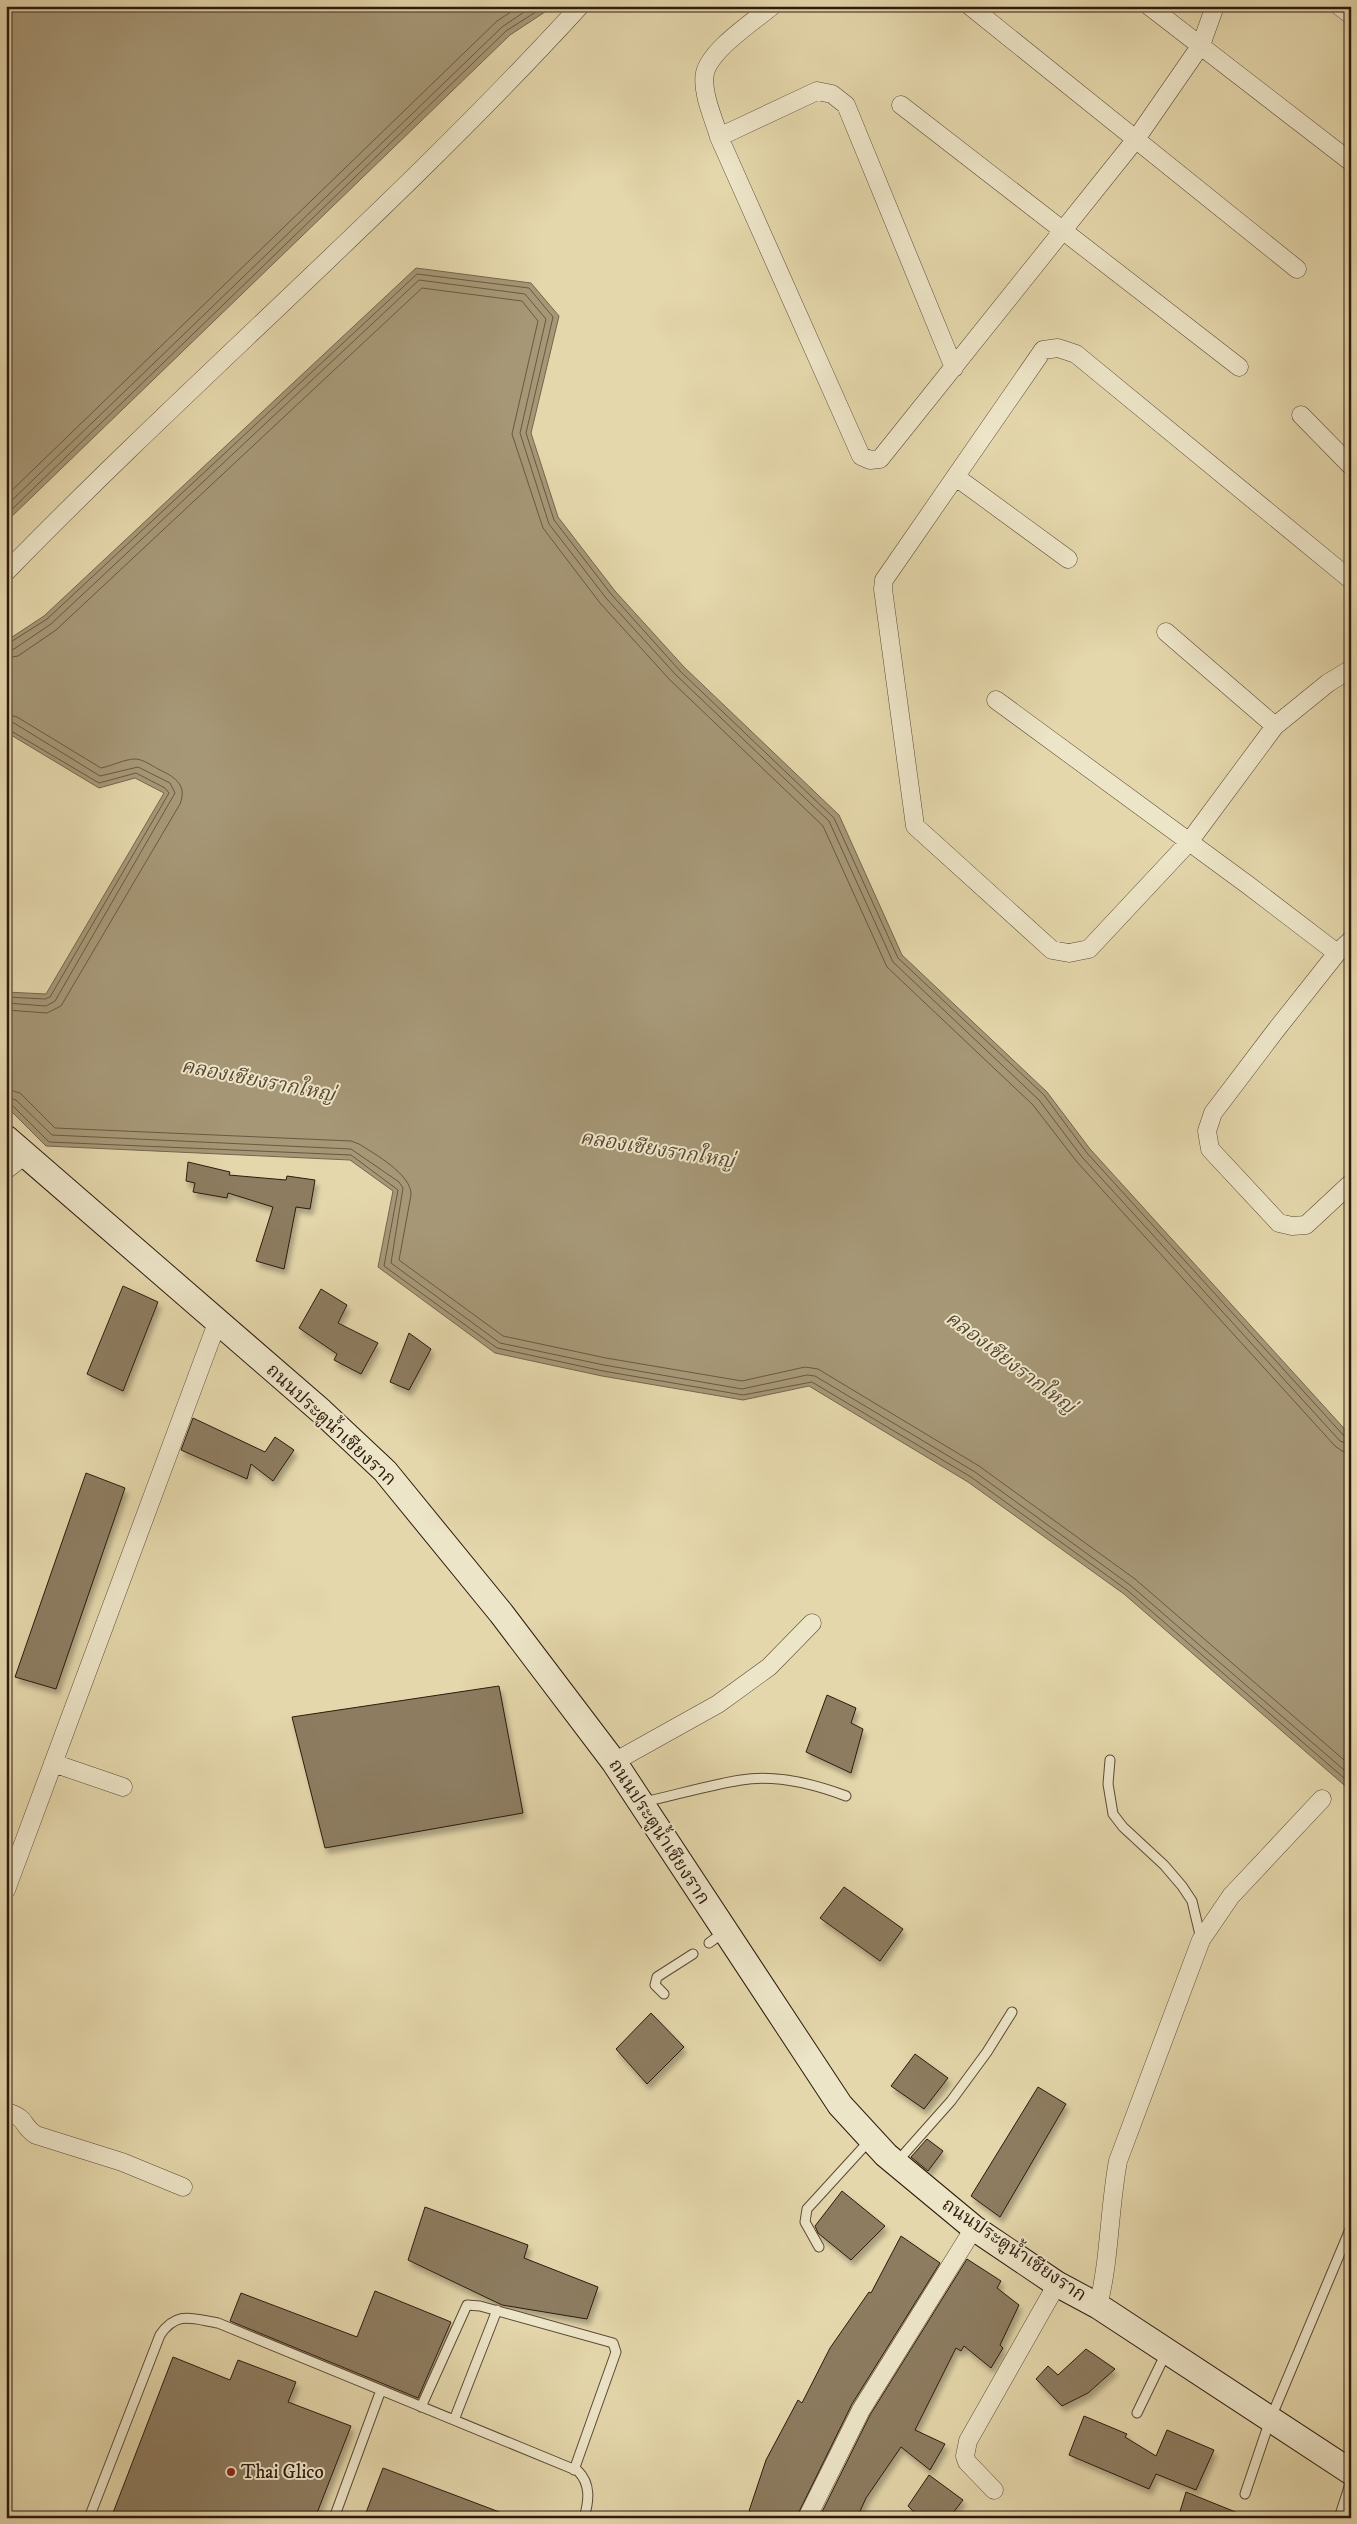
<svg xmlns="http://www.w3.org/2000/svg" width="1357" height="2524" font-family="'IM FELL DW Pica','Noto Serif Thai',serif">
	<defs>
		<filter id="shadow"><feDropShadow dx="3" dy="5.5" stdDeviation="2.5" flood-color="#0004"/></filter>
	</defs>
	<rect width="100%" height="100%" fill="#e4d7ab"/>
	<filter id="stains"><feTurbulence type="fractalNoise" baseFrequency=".004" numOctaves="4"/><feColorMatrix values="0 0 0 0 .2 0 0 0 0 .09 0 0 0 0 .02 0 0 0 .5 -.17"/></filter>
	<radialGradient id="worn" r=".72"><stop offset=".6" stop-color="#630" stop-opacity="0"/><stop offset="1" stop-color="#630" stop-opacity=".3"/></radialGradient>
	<path fill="#a69776" stroke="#76654d" d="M6 6H554L510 35 6 522Z
		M416 268 531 283 559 316 531 433 558 517 615 591 684 667 839 815 902 955 1047 1092 1090 1149 1351 1436V1791L1124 1594 968 1482 809 1386 743 1400 602 1376 495 1353 378 1267 393 1191 350 1160 46 1146 6 1106V992L46 994 164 793 135 778 99 788 6 732V641L44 616Z"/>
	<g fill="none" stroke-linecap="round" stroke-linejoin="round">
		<path stroke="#6a5842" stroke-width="1" d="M6 496 497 21 520 6
			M6 506 502 27 533 6
			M6 515 506 31 545 6
			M6 645 47 619 417 274 529 288 553 317 526 433 554 520 611 594 680 671 834 818 898 958 1044 1095 1087 1153 1345 1437 1351 1439
			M6 651 14 649 51 624 419 280 525 294 546 319 520 433 549 524 606 598 676 675 829 821 893 962 1039 1100 1082 1157 1340 1441 1351 1445
			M6 658 18 656 56 630 422 288 522 301 538 321 512 434 543 528 600 603 670 680 823 826 887 967 1033 1105 1077 1162 1335 1446 1342 1451 1351 1453
			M6 714 17 717 101 768C112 766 124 759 136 759 144 760 151 765 158 769 173 776 188 784 180 804L61 1006 47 1013 6 1010
			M6 722 14 723 100 776 138 767 170 783 175 793 55 1001 46 1006 6 1003
			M6 728 99 783 136 773 165 788 169 793 50 997 45 999 6 997
			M6 1089 20 1093 55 1128 351 1141 359 1144C375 1154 412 1175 411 1195L399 1260 503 1336 606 1358 742 1381 805 1367 818 1369 979 1466 1135 1579 1351 1766
			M6 1097 16 1100 52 1135 351 1149 399 1182 403 1188 391 1263 500 1343 604 1365 742 1389 807 1375 815 1376 975 1472 1130 1585 1351 1776
			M6 1103 12 1105 49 1142 351 1155 398 1190 384 1266 497 1348 603 1371 743 1395 812 1382 971 1477 1127 1590 1351 1784"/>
	</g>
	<path fill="#8d7c60" stroke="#2e1a0f" filter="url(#shadow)" d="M188 1162 230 1172 229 1175 286 1180 287 1176 315 1180 310 1209 296 1207 284 1269 256 1261 273 1207 228 1193 227 1198 193 1192 195 1183 186 1181Z
		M123 1286 158 1302 123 1391 87 1374Z
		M321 1289 347 1305 338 1323 378 1343 361 1374 334 1360 337 1354 299 1328Z
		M409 1333 431 1349 409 1390 390 1382Z
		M193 1418 265 1452 275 1437 294 1450 273 1481 251 1464 247 1479 181 1450Z
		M86 1473 125 1488 56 1689 15 1677Z
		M499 1686 523 1813 325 1848 292 1717Z
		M827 1695 856 1708 851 1723 863 1729 851 1773 806 1752Z
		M844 1887 903 1929 880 1961 820 1918Z
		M651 2013 684 2047 647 2084 616 2049Z
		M915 2054 948 2078 924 2109 891 2086Z
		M1038 2087 1066 2104 1000 2217 971 2196Z
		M927 2139 943 2151 928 2171 911 2157Z
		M842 2191 885 2226 851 2260 818 2233 815 2226Z
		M425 2207 528 2245 524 2258 598 2287 587 2319 502 2305 408 2260Z
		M901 2236 940 2263 852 2404 796 2518H761L749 2511 766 2460 798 2400 802 2403 830 2348 869 2292 871 2293Z
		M967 2259 1001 2281 997 2288 1019 2305 1000 2345 1003 2348 991 2368 964 2346 961 2351 956 2348 915 2430 945 2444 930 2470 901 2447 866 2498 857 2518H819L870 2415Z
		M375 2291 451 2322 418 2398 230 2321 241 2293 357 2337Z
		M1086 2349 1115 2369 1088 2393 1062 2406 1036 2379 1048 2366 1058 2375Z
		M173 2357 230 2380 238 2360 296 2382 288 2402 351 2426 315 2518H111Z
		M1084 2416 1127 2434 1125 2437 1156 2456 1167 2430 1214 2450 1196 2490 1156 2474 1149 2489 1069 2455Z
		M383 2468 510 2516 509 2518H364Z
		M929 2475 963 2500 949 2518H920L908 2506Z
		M1186 2492 1248 2517V2518H1178Z"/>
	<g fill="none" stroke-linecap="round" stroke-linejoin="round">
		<defs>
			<path id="lane" d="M1110 1760 1108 1784 1113 1814 1123 1827 1164 1865 1182 1886 1192 1901 1201 1939
				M644 1802C676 1795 709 1785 741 1780 777 1774 814 1784 846 1796
				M709 1943 724 1932
				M664 1994 655 1985 657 1977 693 1954
				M896 2163 951 2101 987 2052 1012 2012
				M819 2247 805 2222 807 2209 870 2140
				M421 2407 467 2305 480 2306 613 2343 616 2352 574 2470
				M1137 2413 1166 2353
				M454 2420 497 2310
				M1245 2494 1270 2420 1351 2227
				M89 2518 160 2335C177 2310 193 2319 218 2323L578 2471C591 2484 589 2501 584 2518
				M334 2518 381 2390
				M1339 2518 1351 2481"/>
			<path id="street" d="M772 6C753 22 710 50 705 73 701 92 714 119 719 137L861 456 870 460 880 459 1136 139 1201 45 1215 6
				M970 6 1297 269
				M1149 6 1351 162
				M1339 6 1351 15
				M901 105 1239 367
				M719 137 817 91 832 94 846 105 954 368
				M1301 415 1351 466
				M956 477 1068 559
				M6 572C194 379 399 204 580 6
				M1351 580 1076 354 1058 348 1043 350 884 580 883 589 915 826 1052 950 1069 953 1089 949 1189 842 1275 726 1328 683 1351 669
				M1166 632 1275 726
				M996 700 1248 885 1337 953
				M1351 940 1337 953 1276 1030 1213 1113 1207 1131 1210 1149 1279 1223 1292 1226 1306 1225 1351 1183
				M6 1170 25 1155
				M614 1762 718 1704 769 1667 812 1623
				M53 1763 123 1787
				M6 1890 217 1323
				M7 2112C29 2119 21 2126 36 2135L122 2162 183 2187
				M1098 2306C1110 2259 1109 2209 1118 2161L1201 1940 1231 1896 1322 1799
				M994 2490 967 2462 965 2456 968 2441 1057 2284
				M807 2518 861 2410 974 2228"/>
			<path id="secondary" d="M6 1138 321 1411 385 1471 501 1613 614 1762 840 2105 886 2155 974 2228 1057 2284 1098 2306 1351 2472"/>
		</defs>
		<use href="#lane" stroke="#5c4936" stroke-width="11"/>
		<use href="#street" stroke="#5c4936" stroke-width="19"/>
		<use href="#secondary" stroke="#2e1a0f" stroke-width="27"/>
		<use href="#lane" stroke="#ede5c8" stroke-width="9"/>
		<use href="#street" stroke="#ede5c8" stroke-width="18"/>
		<use href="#secondary" stroke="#ede5c8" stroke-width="25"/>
	</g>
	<circle fill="#8f2418" stroke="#ede5c8" stroke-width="2" cx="231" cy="2472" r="5"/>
	<g text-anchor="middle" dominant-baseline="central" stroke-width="4" stroke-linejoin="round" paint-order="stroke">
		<g font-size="19" fill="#2e1a0f" stroke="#ede5c8">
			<text transform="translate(331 1425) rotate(43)">ถนนประตูน้ำเชียงราก</text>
			<text transform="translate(659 1832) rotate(57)">ถนนประตูน้ำเชียงราก</text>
			<text transform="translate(1014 2250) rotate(34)">ถนนประตูน้ำเชียงราก</text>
		</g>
		<g font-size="19" fill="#2e1a0f" stroke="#ede5c8" text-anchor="start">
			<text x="241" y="2472">Thai Glico</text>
		</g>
		<g font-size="20" font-style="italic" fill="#584633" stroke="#ede5c8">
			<text transform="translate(258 1081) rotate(11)">คลองเชียงรากใหญ่</text>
			<text transform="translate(657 1150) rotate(9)">คลองเชียงรากใหญ่</text>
			<text transform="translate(1010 1363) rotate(37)">คลองเชียงรากใหญ่</text>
		</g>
	</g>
	<rect width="1357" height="2524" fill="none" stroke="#e4d7ab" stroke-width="25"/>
	<rect x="8" y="8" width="1342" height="2509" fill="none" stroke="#2e1a0f" stroke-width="2.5"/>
	<rect x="12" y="12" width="1332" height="2499" fill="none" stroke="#2e1a0f"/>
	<rect width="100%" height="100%" filter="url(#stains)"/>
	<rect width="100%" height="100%" fill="url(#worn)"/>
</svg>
